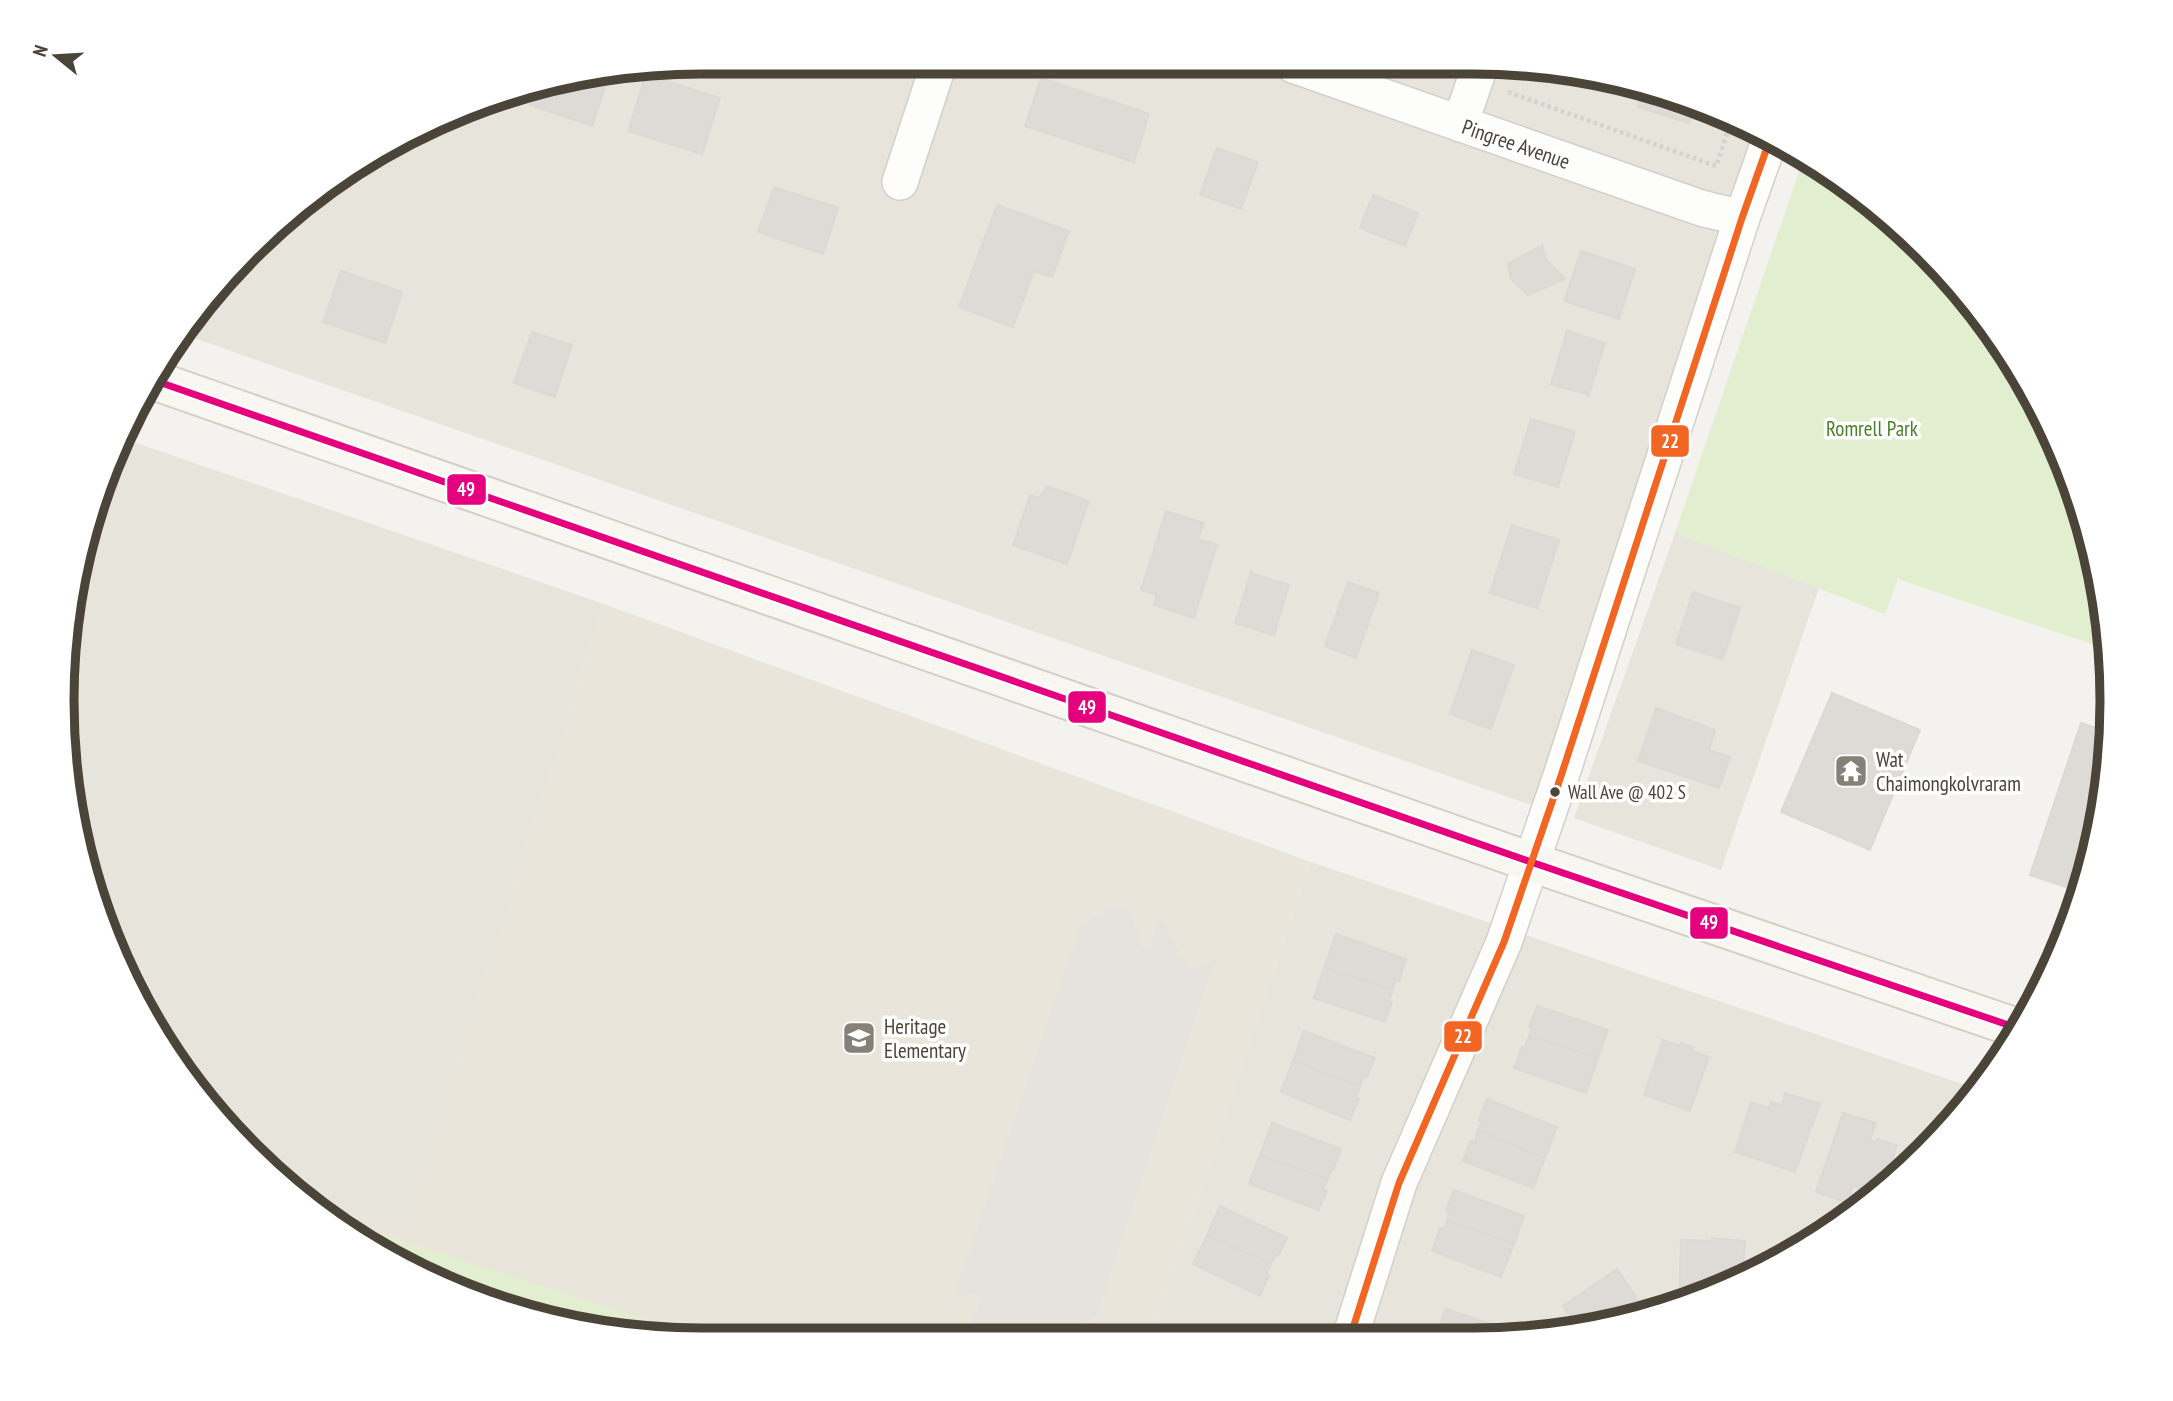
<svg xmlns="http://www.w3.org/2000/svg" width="2173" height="1401" font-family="'PT Sans Narrow',sans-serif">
	<rect width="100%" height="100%" fill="#f4f2ee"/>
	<path fill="#e7e4dc" d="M701 61 1556 67 1717 110 1778 148 1537 807 182 334 194 311 345 169 495 95Z
		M125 439 604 604 404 1231 352 1213 348 1224 279 1181 169 1055 83 866 63 659 95 495Z
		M1675 533 1819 588 1721 870 1574 818Z
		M1311 862 1977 1089 1953 1122 1862 1207 1756 1274 1638 1318 1514 1338 1150 1337Z"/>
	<path fill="#eae5da" d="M604 604 1311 862 1150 1337 617 1334 456 1291 348 1224 352 1213 404 1230Z"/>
	<path fill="#e1eecf" d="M1802 163 1894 220 1979 311 2046 417 2090 535 2109 650 1898 579 1885 614 1675 533Z
		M368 1230 694 1335 617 1334 456 1291 366 1235Z"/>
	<path fill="#e6e3df" d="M1116 906 1132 913 1142 947 1145 950 1150 947 1160 916 1189 970 1215 959 1097 1316 1067 1333 1066 1336H965L981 1299 973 1294 952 1301 1081 924Z"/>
	<path fill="#dedbd6" stroke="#dcd9d4" stroke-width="2" d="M806 62H846L842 74Z
		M646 75 720 98 702 154 628 131Z
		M599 78 607 81 592 126 530 105 535 88Z
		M1041 78 1149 114 1134 162 1025 126Z
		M1643 90 1695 104 1689 123 1638 107Z
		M1217 148 1258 162 1241 209 1200 195Z
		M774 187 838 208 823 254 758 232Z
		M1373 195 1418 213 1405 246 1360 228Z
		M997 205 1069 231 1052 277 1034 271 1013 327 959 307Z
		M1542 245 1547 261 1565 279 1528 295 1511 279 1508 264Z
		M1581 251 1635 269 1619 319 1564 301Z
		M341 271 402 292 385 343 323 322Z
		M1567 331 1605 343 1589 395 1551 384Z
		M532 332 572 345 555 397 514 383Z
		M1531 419 1575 432 1558 487 1514 474Z
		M1047 486 1089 501 1067 564 1013 545 1030 495 1039 498Z
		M1166 511 1204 523 1198 539 1217 545 1194 618 1154 605 1157 595 1141 590Z
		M1512 525 1559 540 1537 608 1490 593Z
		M1251 573 1289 585 1274 635 1235 623Z
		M1348 582 1379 593 1356 658 1325 646Z
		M1693 592 1740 608 1723 659 1676 644Z
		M1472 650 1514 665 1491 729 1450 714Z
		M1832 693 1920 730 1870 850 1781 812Z
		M1656 708 1715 730 1709 750 1730 757 1719 788 1638 761Z
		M2081 723 2108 732 2106 784 2081 892 2030 875Z
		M1336 934 1406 959 1399 981 1396 980 1393 990 1324 968Z
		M1324 968 1393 990 1389 1001 1392 1002 1385 1022 1314 998Z
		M1537 1006 1608 1030 1598 1058 1529 1036 1532 1028 1529 1027Z
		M1304 1031 1375 1058 1367 1077 1364 1076 1360 1086 1293 1061Z
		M1529 1036 1598 1058 1586 1093 1514 1068 1522 1047 1525 1048Z
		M1663 1040 1679 1046 1681 1043 1693 1047 1692 1051 1709 1057 1690 1111 1644 1095Z
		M1293 1061 1360 1086 1356 1098 1359 1099 1350 1120 1281 1092Z
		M1785 1093 1820 1104 1795 1172 1735 1152 1751 1102 1769 1108 1771 1102 1782 1105Z
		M1487 1099 1557 1127 1545 1158 1478 1130 1482 1121 1479 1120Z
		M1843 1113 1876 1123 1870 1140 1876 1142 1877 1139 1897 1145 1890 1166 1893 1167 1888 1183 1880 1190 1869 1186 1867 1190 1853 1186 1847 1203 1816 1192Z
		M1272 1123 1341 1149 1333 1170 1331 1169 1328 1179 1260 1155Z
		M1478 1130 1545 1158 1533 1188 1463 1161 1471 1141 1475 1142Z
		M1260 1155 1328 1179 1323 1189 1327 1191 1319 1210 1249 1184Z
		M1454 1190 1524 1216 1514 1244 1447 1220 1449 1212 1446 1211Z
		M1220 1206 1287 1238 1278 1256 1276 1255 1271 1264 1207 1235Z
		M1447 1220 1514 1244 1501 1277 1432 1251 1440 1228 1444 1229Z
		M1207 1235 1271 1264 1266 1275 1269 1276 1260 1296 1193 1264Z
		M1712 1238 1745 1241 1743 1270H1741V1279L1679 1303 1681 1240 1712 1241Z
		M1617 1269 1645 1310 1633 1319 1578 1328 1563 1306Z
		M1445 1309 1516 1332 1514 1338H1439L1441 1332 1438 1331Z"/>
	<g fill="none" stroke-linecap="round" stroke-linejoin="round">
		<defs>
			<path id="street" d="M1293 65 1701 208 1742 218
				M1460 124 1480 66
				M900 182 939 63
				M1352 1331 1399 1183 1504 942 1561 776 1742 218 1769 142"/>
			<path id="secondary" d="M156 381 1531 862 2020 1029"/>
		</defs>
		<use href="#street" stroke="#d2d0cb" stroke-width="38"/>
		<use href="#secondary" stroke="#d3cfc5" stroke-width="42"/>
		<path stroke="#d3d2cc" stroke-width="4.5" stroke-dasharray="3.5 3.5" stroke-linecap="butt" d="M1508 92 1716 166 1732 119"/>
		<use href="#street" stroke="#fdfdfc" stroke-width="35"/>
		<use href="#secondary" stroke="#f7f6f1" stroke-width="38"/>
		<defs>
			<path id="bus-1" d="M156 381 1531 862 2020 1029"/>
			<path id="bus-2" d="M1352 1331 1399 1183 1504 942 1561 776 1742 218 1769 142"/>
		</defs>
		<use href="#bus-1" stroke="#fff" stroke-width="12"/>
		<use href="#bus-2" stroke="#fff" stroke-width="12"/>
		<use href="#bus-1" stroke="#e5007d" stroke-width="7"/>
		<use href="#bus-2" stroke="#f26522" stroke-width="7"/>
	</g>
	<defs>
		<symbol id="temple-square" viewBox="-11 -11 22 22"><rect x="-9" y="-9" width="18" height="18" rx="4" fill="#868178" stroke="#fff"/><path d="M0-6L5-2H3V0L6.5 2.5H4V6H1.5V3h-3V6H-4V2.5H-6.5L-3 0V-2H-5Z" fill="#fff"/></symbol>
		<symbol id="school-square" viewBox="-11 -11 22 22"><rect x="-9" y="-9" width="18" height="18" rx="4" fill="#868178" stroke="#fff"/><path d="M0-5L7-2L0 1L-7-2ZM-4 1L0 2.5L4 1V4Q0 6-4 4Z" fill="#fff"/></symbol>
	</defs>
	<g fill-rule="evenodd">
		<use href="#temple-square" x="1832" y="752" width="38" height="38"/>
		<use href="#school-square" x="840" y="1019" width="38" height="38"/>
	</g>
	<circle fill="#4b4439" stroke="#fff" stroke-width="2.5" cx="1555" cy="792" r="6"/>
	<g text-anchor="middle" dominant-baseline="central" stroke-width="7" stroke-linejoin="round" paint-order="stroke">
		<g font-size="19" fill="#4b4439" stroke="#fff" text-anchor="start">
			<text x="1568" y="792">Wall Ave @ 402 S</text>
		</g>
		<g font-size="21" fill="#4b4439" stroke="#fff">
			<text transform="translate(1516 144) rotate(19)">Pingree Avenue</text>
		</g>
		<g font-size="21" fill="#4a7f2a" stroke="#fff">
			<text x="1872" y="428">Romrell Park</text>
		</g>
		<g font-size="21" fill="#4b4439" stroke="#fff" text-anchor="start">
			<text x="1876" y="759">Wat<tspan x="1876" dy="24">Chaimongkolvraram</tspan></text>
			<text x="884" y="1026">Heritage<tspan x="884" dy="24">Elementary</tspan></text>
		</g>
	</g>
	<path d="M0 0H2173V1401H0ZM701 74H1473A627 627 0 0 1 2100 701V701A627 627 0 0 1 1473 1328H701A627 627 0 0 1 74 701V701A627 627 0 0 1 701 74Z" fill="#fff" fill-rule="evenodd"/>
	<path fill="none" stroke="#4b4439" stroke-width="9" d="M701 74H1473A627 627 0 0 1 2100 701V701A627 627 0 0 1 1473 1328H701A627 627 0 0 1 74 701V701A627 627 0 0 1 701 74Z"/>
	<g stroke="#fff" stroke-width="2.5">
		<rect x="1650" y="424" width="40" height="34" rx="7" fill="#f26522"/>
		<rect x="446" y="473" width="41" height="33" rx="7" fill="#e5007d"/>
		<rect x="1067" y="690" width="40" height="34" rx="7" fill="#e5007d"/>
		<rect x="1689" y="906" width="40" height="34" rx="7" fill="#e5007d"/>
		<rect x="1443" y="1020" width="40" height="33" rx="7" fill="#f26522"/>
	</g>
	<g font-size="19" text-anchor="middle" font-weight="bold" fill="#fff">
		<text x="1670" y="448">22</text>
		<text x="466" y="496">49</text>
		<text x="1087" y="714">49</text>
		<text x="1709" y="929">49</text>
		<text x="1463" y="1043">22</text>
	</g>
	<g transform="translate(56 56) rotate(288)" stroke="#ffffff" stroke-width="5" paint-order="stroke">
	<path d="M0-5L12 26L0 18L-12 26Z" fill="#4b4439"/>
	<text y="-10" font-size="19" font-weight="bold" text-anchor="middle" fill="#4b4439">N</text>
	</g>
</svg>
